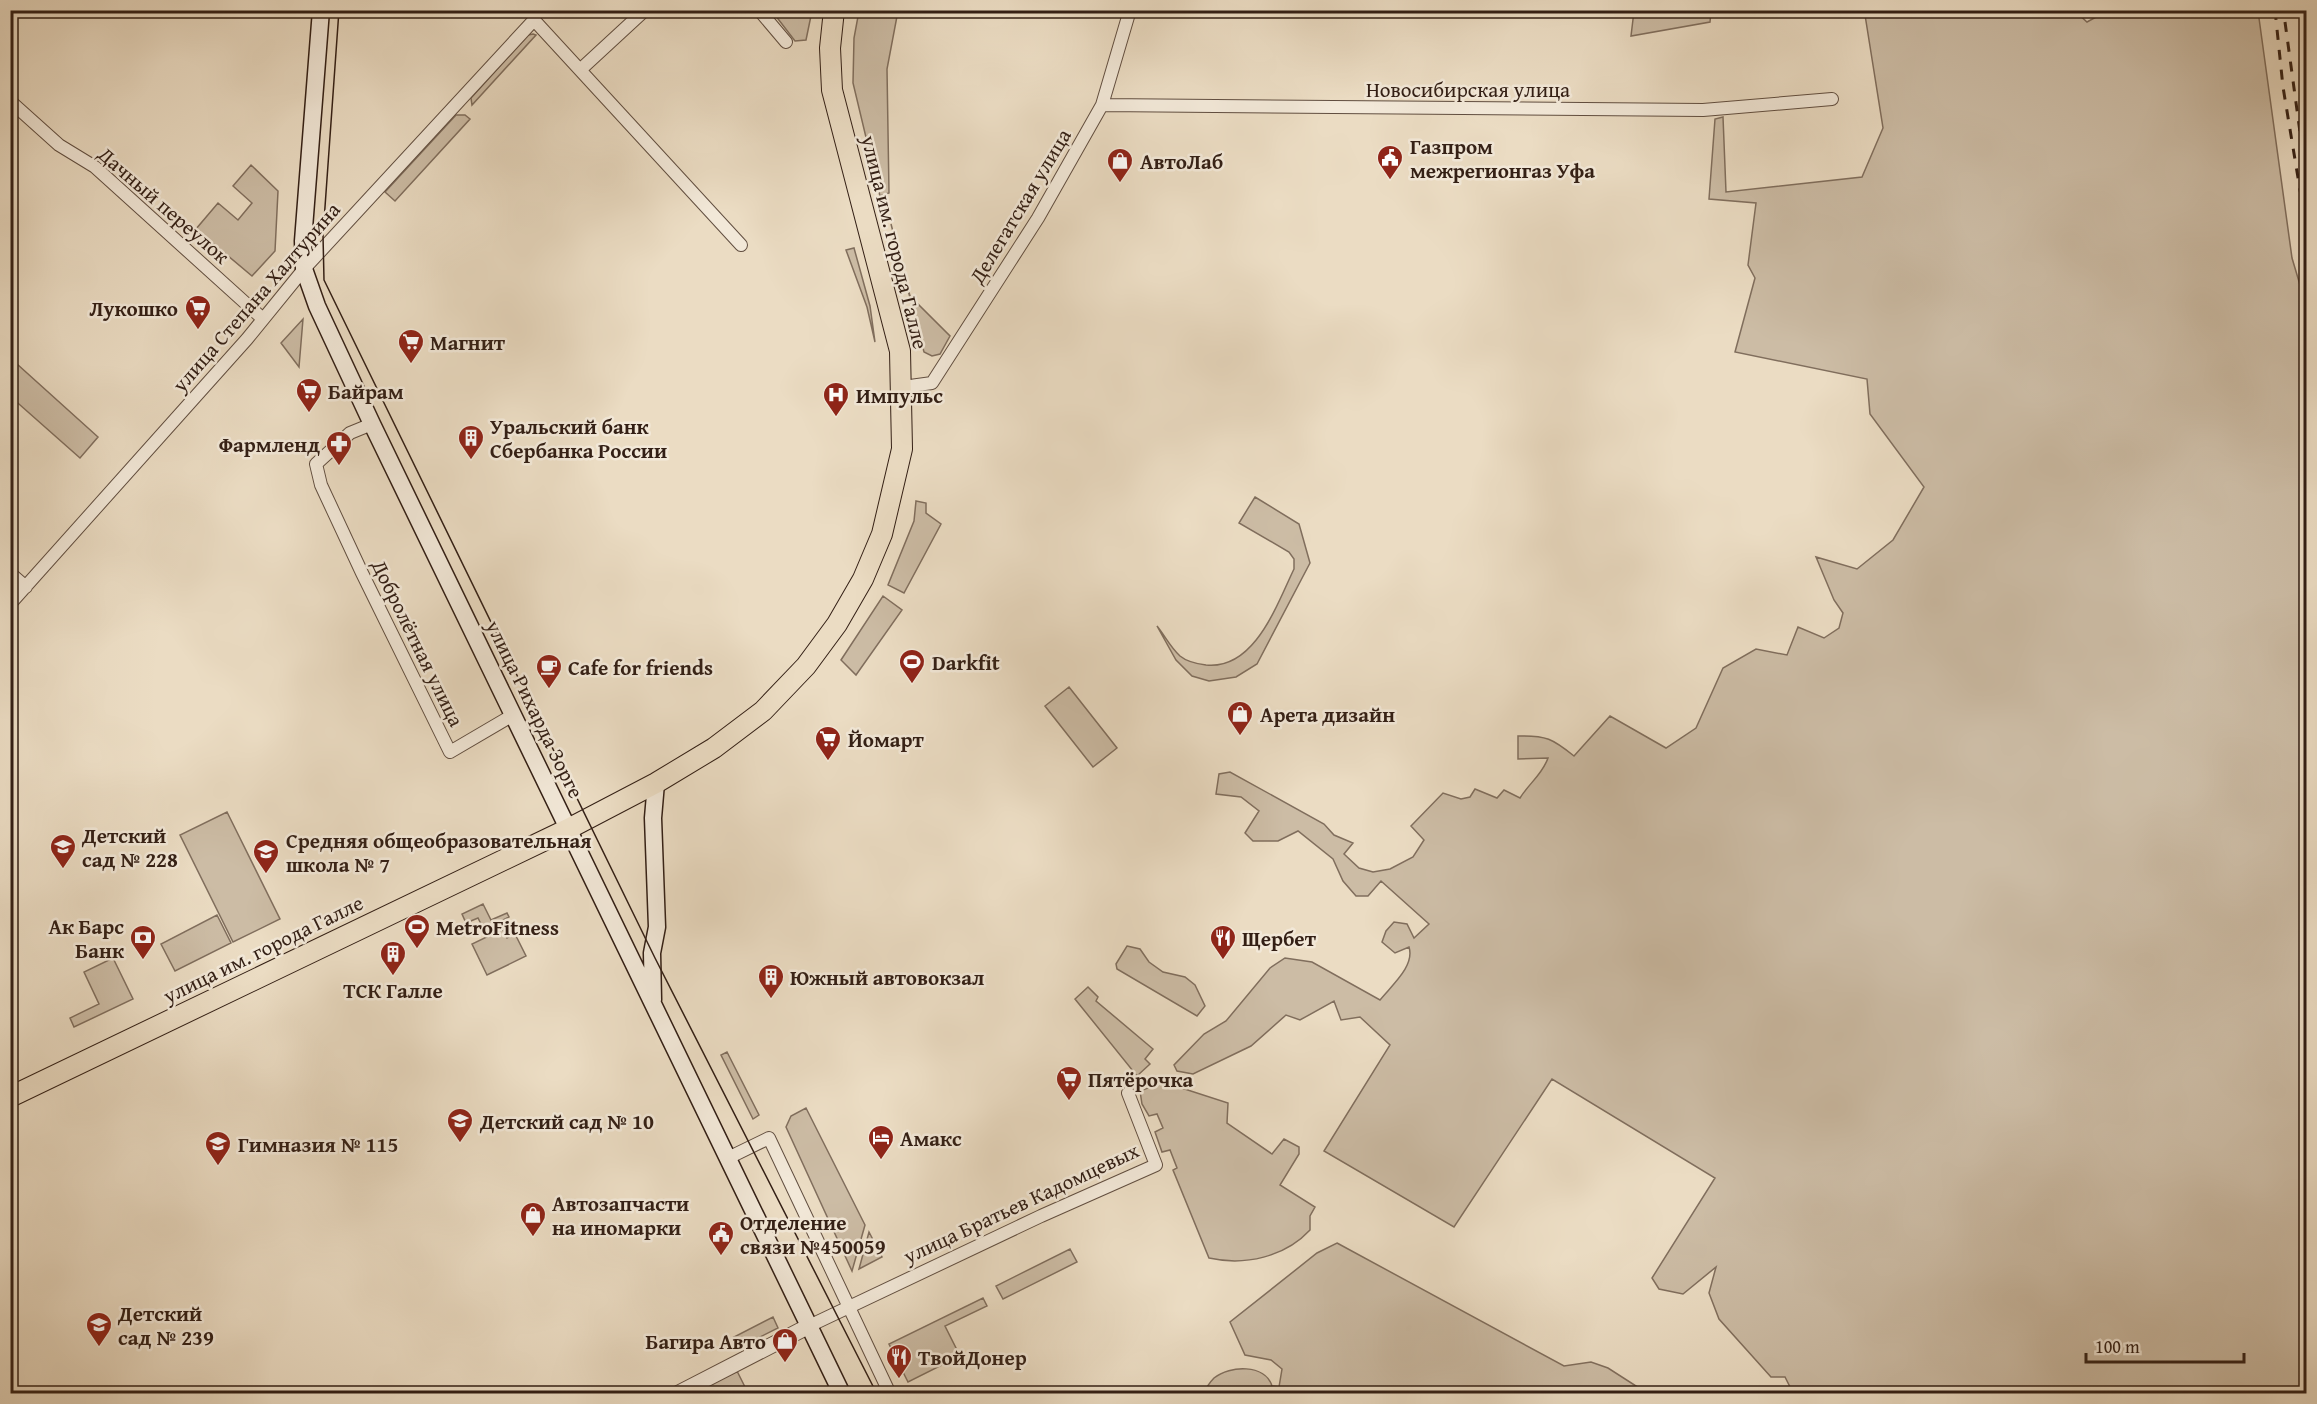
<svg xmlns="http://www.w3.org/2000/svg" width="2317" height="1404" font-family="'Gentium Book Plus',serif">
	<rect width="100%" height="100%" fill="#ebdcc3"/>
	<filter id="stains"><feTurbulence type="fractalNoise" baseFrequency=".00333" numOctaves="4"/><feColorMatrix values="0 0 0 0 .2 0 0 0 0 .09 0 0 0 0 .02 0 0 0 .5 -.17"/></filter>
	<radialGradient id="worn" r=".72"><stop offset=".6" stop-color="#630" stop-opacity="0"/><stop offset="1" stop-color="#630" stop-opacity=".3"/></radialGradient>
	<path fill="#ccbca5" stroke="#806e5d" stroke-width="1.5" d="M772 11H812L806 40 795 41Z
		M859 11H898L887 69 889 193 880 196 853 83 854 38Z
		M1634 11V10L1711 11 1710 22 1631 36Z
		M1850 11H2075L2087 22 2107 11H2258L2292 258 2306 305V1393H1785L1790 1387 1785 1377H1771L1719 1319 1709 1293 1716 1267 1683 1294 1659 1289 1652 1278 1715 1178 1552 1079 1454 1227 1324 1151 1390 1045 1360 1017 1341 1020 1334 1001 1300 1020 1286 1015 1251 1046 1193 1074 1177 1071 1174 1065 1204 1034 1226 1021 1270 968 1285 958 1312 962 1380 1000C1392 985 1415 966 1409 947L1395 953 1382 942 1386 931 1394 922 1407 924 1414 938 1429 924 1381 881 1368 896H1356L1343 881 1333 859 1298 831 1278 841H1253L1245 833 1259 811 1241 797 1216 794 1219 774 1230 772 1324 824 1334 835 1353 843 1344 854 1359 868 1373 872 1390 869 1413 857 1424 840 1411 826 1443 793 1461 799 1470 797 1475 789 1497 798 1504 790 1520 798C1530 782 1542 775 1548 758L1518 759V736C1546 735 1553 739 1574 756L1610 716 1666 748 1696 728 1723 668 1756 649 1787 655 1798 627 1824 638 1839 628 1843 613 1834 600 1816 557 1857 569 1893 540 1924 487 1870 414 1867 379 1735 352 1755 278 1748 265 1756 203 1709 199 1715 119 1723 117 1726 192 1862 177 1883 128 1865 15Z
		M533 34 536 35 472 105 471 98 528 35Z
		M456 115H465L470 119 395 201 385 192Z
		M251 165 278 191 275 251 252 276 196 229 218 203 238 220 252 203 233 186Z
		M891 224 910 296 950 336 940 354 932 356 924 352Z
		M854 248 870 306 875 342 867 307 846 250Z
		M303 319 299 367 281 343Z
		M17 364 98 437 80 458 11 397V371Z
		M1255 497 1299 524 1310 563 1257 664 1236 677 1209 681 1192 676 1176 660 1157 626C1165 636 1171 648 1180 656 1186 661 1198 664 1206 665 1255 670 1277 604 1294 569V559L1289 552 1239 523Z
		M916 501 926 503V513L941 524 904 593 888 585 914 521Z
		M883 596 902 610 856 675 841 660Z
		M1069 687 1117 748 1093 767 1045 706Z
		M227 812 280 919 233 942 180 835Z
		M483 904 491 920 507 913 509 917 484 930 478 918 466 923 462 914Z
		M217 915 231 943 175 971 161 944Z
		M503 929 507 938 515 934 526 956 487 975 472 944Z
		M1127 946 1140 949 1149 962 1163 972 1185 977 1195 985 1205 1006 1197 1016 1117 969 1116 964Z
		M113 958 133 999 74 1027 70 1018 99 1004 84 972Z
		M1088 987 1098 997 1096 1001 1153 1049 1145 1059 1150 1064 1137 1076 1075 999Z
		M727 1052 759 1115 753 1119 721 1055Z
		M1163 1082 1228 1103 1227 1123 1272 1154 1284 1139 1299 1147V1154L1280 1185 1315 1207 1310 1216V1230C1285 1257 1245 1266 1209 1258L1173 1170 1177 1168 1170 1150 1162 1152 1155 1132 1163 1128 1157 1114 1149 1116 1142 1104 1140 1091Z
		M806 1108 865 1225 852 1271 786 1127 791 1116Z
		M869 1232 882 1257 859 1269Z
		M1337 1243 1564 1366 1591 1362 1608 1368 1647 1393H1202C1206 1389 1209 1383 1214 1378 1230 1365 1265 1364 1272 1386L1279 1387 1282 1369 1271 1360 1245 1355 1230 1322 1317 1253Z
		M1070 1249 1077 1262 1003 1299 996 1286Z
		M983 1298 987 1306 945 1326 960 1356 908 1382 889 1344Z
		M773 1317 778 1328 746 1344 734 1337Z
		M737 1371 748 1393 691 1394Z"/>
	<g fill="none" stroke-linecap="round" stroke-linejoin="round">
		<defs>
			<path id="minor" d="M759 10 786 42
				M580 70 645 10
				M10 101 59 145 95 167 263 319
				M1102 105 1703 110 1832 99
				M903 387 932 383 1038 218 1102 105 1130 10
				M372 424 350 433 316 464 321 485 362 573 450 752 513 715
				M10 573 26 587
				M10 604 247 339 304 269 534 20 741 245
				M728 1158 769 1138 890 1394
				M809 1326 1041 1216 1156 1165 1128 1093"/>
			<path id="tertiary" d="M677 1394 809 1326"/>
			<path id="secondary" d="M321 10 303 241 304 269 317 306 372 424 842 1394
				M653 1000 652 953 657 927 653 818 656 783"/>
			<path id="primary" d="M10 1097 568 829 656 783 714 748 763 711 806 666 837 624 863 579 882 534 902 449 900 351 832 90 830 48 834 10"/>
		</defs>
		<use href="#minor" stroke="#614e40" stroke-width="14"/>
		<use href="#tertiary" stroke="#614e40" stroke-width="17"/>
		<use href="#secondary" stroke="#331f15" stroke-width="19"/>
		<use href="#primary" stroke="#331f15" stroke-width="22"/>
		<use href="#minor" stroke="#f2e8d8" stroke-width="12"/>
		<use href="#tertiary" stroke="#f2e8d8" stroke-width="15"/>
		<use href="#secondary" stroke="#f2e8d8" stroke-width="16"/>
		<use href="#primary" stroke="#ebdcc3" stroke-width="20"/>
		<path stroke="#331f15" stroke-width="1.5" d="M339 10 323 235 324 280 655 958 877 1394"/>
		<path stroke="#331f15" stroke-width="3" stroke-dasharray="10 10" stroke-linecap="butt" d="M2275 10 2283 87 2306 226
			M2285 22 2306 176"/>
	</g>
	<defs>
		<symbol id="civic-pin" viewBox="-11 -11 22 30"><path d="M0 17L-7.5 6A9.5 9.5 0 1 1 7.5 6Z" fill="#8f2418" stroke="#f2e8d8"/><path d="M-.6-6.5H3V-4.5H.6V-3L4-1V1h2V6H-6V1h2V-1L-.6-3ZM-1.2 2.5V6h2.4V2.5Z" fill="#fff"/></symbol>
		<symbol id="shop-pin" viewBox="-11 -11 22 30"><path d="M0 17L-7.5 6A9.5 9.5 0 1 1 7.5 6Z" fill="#8f2418" stroke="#f2e8d8"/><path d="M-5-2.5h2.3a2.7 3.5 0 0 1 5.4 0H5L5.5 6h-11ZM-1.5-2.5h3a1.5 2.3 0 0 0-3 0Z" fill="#fff"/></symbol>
		<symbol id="supermarket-pin" viewBox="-11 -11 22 30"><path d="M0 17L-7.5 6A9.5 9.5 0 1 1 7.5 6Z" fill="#8f2418" stroke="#f2e8d8"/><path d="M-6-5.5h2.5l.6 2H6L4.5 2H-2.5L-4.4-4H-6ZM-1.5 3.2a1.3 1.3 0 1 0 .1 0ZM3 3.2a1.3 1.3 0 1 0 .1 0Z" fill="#fff"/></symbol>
		<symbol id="hospital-pin" viewBox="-11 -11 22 30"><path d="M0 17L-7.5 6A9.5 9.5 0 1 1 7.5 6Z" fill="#8f2418" stroke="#f2e8d8"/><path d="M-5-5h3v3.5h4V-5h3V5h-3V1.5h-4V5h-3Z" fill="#fff"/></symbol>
		<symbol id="building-pin" viewBox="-11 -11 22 30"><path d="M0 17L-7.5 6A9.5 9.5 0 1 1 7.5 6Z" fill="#8f2418" stroke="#f2e8d8"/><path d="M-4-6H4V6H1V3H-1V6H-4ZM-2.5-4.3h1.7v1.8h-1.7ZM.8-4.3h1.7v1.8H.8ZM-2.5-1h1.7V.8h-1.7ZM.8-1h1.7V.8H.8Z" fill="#fff"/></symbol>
		<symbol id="pharmacy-pin" viewBox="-11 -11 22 30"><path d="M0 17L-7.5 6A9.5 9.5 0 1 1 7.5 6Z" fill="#8f2418" stroke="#f2e8d8"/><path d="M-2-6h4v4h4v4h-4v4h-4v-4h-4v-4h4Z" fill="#fff"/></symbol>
		<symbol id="stadium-pin" viewBox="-11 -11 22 30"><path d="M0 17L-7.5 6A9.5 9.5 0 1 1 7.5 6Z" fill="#8f2418" stroke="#f2e8d8"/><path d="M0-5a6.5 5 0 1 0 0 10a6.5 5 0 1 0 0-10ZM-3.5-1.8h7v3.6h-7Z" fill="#fff"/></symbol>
		<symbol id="cafe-pin" viewBox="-11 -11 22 30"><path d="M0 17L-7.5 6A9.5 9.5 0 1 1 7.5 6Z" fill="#8f2418" stroke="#f2e8d8"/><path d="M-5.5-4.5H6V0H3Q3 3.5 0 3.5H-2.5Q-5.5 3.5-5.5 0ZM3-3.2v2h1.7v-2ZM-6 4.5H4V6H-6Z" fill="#fff"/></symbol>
		<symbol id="school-pin" viewBox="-11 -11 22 30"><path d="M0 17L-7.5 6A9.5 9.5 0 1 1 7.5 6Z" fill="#8f2418" stroke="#f2e8d8"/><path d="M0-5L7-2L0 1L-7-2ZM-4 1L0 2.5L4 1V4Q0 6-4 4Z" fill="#fff"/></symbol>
		<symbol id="bank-pin" viewBox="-11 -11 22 30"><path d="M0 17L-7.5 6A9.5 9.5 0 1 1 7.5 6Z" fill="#8f2418" stroke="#f2e8d8"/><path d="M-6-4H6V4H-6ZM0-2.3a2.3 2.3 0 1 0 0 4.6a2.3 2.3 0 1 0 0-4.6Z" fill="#fff"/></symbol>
		<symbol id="restaurant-pin" viewBox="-11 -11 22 30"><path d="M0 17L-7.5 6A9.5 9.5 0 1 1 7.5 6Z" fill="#8f2418" stroke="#f2e8d8"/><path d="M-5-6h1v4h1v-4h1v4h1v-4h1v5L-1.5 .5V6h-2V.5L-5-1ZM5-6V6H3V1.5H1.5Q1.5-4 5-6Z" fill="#fff"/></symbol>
		<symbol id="hotel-pin" viewBox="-11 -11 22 30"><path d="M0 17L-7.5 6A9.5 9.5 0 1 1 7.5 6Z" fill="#8f2418" stroke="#f2e8d8"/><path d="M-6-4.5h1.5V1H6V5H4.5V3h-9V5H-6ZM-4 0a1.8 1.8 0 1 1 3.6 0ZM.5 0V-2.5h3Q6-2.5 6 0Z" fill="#fff"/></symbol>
	</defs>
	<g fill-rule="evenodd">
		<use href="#civic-pin" x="1375" y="143" width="30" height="40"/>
		<use href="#shop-pin" x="1105" y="146" width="30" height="40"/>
		<use href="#supermarket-pin" x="183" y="293" width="30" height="40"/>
		<use href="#supermarket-pin" x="396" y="327" width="30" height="40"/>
		<use href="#supermarket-pin" x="294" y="376" width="30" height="40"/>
		<use href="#hospital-pin" x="821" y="380" width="30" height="40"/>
		<use href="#building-pin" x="456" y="423" width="30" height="40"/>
		<use href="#pharmacy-pin" x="324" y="429" width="30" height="40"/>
		<use href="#stadium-pin" x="897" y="647" width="30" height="40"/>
		<use href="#cafe-pin" x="534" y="652" width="30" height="40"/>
		<use href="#shop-pin" x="1225" y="699" width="30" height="40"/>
		<use href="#supermarket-pin" x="813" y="724" width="30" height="40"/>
		<use href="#school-pin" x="48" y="832" width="30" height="40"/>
		<use href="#school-pin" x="251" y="837" width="30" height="40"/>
		<use href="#stadium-pin" x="402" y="912" width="30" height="40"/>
		<use href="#bank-pin" x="128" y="923" width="30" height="40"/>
		<use href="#restaurant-pin" x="1208" y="923" width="30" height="40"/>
		<use href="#building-pin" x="378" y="939" width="30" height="40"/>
		<use href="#building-pin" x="756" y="962" width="30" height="40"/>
		<use href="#supermarket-pin" x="1054" y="1064" width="30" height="40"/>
		<use href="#school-pin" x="445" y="1106" width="30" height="40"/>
		<use href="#hotel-pin" x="866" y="1123" width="30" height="40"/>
		<use href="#school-pin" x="203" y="1129" width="30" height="40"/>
		<use href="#shop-pin" x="518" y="1200" width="30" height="40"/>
		<use href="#civic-pin" x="706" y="1219" width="30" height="40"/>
		<use href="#school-pin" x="84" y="1310" width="30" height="40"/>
		<use href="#shop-pin" x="770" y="1326" width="30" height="40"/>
		<use href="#restaurant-pin" x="884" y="1342" width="30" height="40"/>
	</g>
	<g text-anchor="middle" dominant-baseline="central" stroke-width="5" stroke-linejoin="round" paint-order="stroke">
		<g font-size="21" fill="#331f15" stroke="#f2e8d8">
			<text x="1468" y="89">Новосибирская улица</text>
			<text transform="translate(164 205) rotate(41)">Дачный переулок</text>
			<text transform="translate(1020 206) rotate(-59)">Делегатская улица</text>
			<text transform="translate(895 242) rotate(76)">улица им. города Галле</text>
			<text transform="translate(256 297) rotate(-49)">улица Степана Халтурина</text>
			<text transform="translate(418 643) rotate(64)">Добролётная улица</text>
			<text transform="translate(535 709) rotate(64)">улица Рихарда Зорге</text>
			<text transform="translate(263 949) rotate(-26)">улица им. города Галле</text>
			<text transform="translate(1021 1203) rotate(-25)">улица Братьев Кадомцевых</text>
		</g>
		<g font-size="21" font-weight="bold" fill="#331f15" stroke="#f2e8d8" text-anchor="start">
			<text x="1410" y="146">Газпром<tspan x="1410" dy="24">межрегионгаз Уфа</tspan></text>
			<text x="1140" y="161">АвтоЛаб</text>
			<text x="178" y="308" text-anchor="end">Лукошко</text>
			<text x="430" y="342">Магнит</text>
			<text x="328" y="391">Байрам</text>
			<text x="856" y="395">Импульс</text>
			<text x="490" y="426">Уральский банк<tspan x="490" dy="24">Сбербанка России</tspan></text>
			<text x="320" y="444" text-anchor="end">Фармленд</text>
			<text x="932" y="662">Darkfit</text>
			<text x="568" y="667">Cafe for friends</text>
			<text x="1260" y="714">Арета дизайн</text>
			<text x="848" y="739">Йомарт</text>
			<text x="82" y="835">Детский<tspan x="82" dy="24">сад № 228</tspan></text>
			<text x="286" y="840">Средняя общеобразовательная<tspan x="286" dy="24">школа № 7</tspan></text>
			<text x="124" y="926" text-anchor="end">Ак Барс<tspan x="124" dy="24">Банк</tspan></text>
			<text x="436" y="927">MetroFitness</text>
			<text x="1242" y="938">Щербет</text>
			<text x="790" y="977">Южный автовокзал</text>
			<text x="393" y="990" text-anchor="middle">ТСК Галле</text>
			<text x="1088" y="1079">Пятёрочка</text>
			<text x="480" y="1121">Детский сад № 10</text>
			<text x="900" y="1138">Амакс</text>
			<text x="238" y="1144">Гимназия № 115</text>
			<text x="552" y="1203">Автозапчасти<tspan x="552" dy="24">на иномарки</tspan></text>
			<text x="740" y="1222">Отделение<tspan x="740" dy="24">связи №450059</tspan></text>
			<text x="118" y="1313">Детский<tspan x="118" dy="24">сад № 239</tspan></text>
			<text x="766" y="1341" text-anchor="end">Багира Авто</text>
			<text x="918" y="1357">ТвойДонер</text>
		</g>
	</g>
	<rect width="2317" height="1404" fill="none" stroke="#ebdcc3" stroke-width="36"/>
	<rect x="12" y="12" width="2293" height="1380" fill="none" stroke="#331f15" stroke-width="3"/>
	<rect x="18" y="18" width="2281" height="1368" fill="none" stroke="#331f15" stroke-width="1.5"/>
	<path d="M2086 1353v9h158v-9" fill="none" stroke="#331f15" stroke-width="3"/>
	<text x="2095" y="1353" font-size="18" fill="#331f15" stroke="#f2e8d8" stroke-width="4.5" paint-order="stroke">100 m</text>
	<rect width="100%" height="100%" filter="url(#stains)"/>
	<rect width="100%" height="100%" fill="url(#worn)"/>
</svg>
